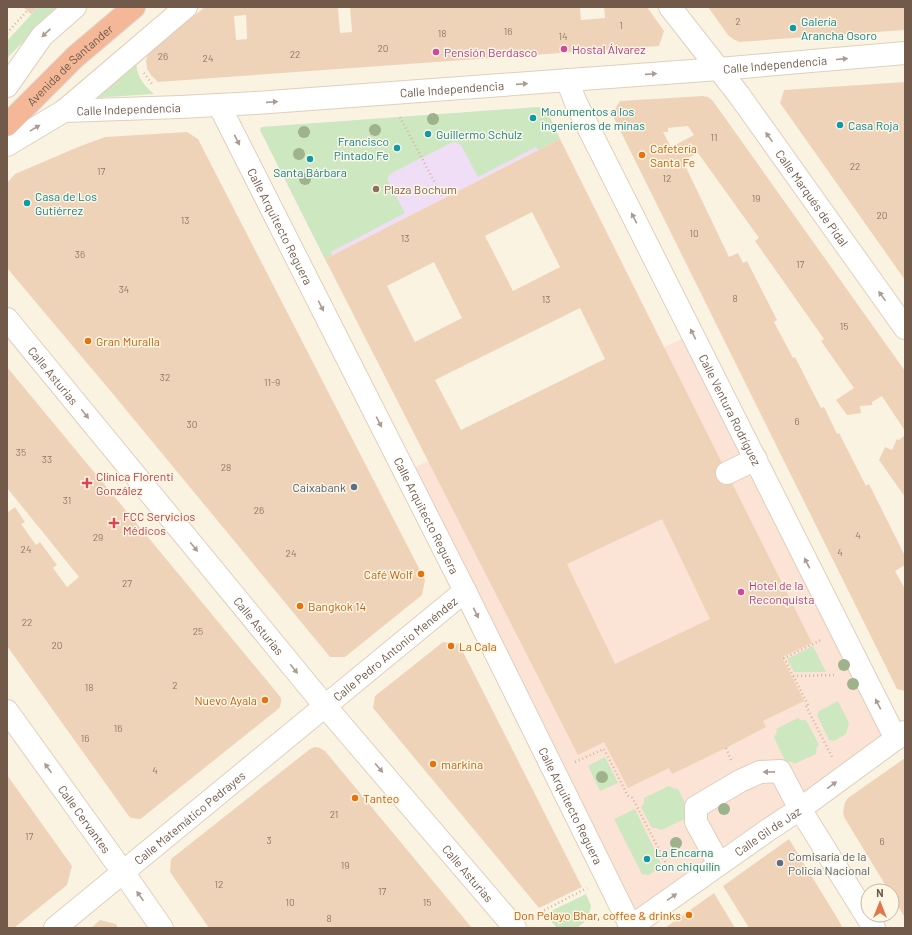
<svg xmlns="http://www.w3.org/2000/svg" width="912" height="935" font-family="Barlow,sans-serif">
	<rect width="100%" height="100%" fill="#fbf3e1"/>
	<path fill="#fbe3d5" d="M693 334 896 739 631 927 405 472 664 347Z"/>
	<path fill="#f0def7" d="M539 107 548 113 560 139 325 259 260 130 261 128 262 127Z"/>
	<path fill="#cde8c0" d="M38 7H62L20 45 7 58V41Z
		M136 59C136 75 142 84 154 94L93 98Z
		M539 107 548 113 560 139 538 150 536 147 478 177 461 145 457 143 453 142 390 174 388 177V181L405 213 331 252 332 255 325 259 260 130 261 128 262 127Z
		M813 646 826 672H794L787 659Z
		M838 701 849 723 846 734 834 741 829 740 817 715 819 711Z
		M798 718 801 720H806L819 745 817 747 816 754 794 764 792 762 785 761 774 737 777 732 776 729Z
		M605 757 618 783 600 791 588 766Z
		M669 786 673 788 678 789 688 809 685 816V819L661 830 657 828H652L641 807 644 803V798Z
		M635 809 662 866 649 875 642 874 614 819Z
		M586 894 591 906 588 919 577 928H557L545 914Z"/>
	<path fill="#efd3b9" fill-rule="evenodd" d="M23 7H38L31 14Z
		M205 7H342V8H338L340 33 352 32 350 7H542V8L554 7H580L581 20 605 18 604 7H647L664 31 659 46 158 82 151 75 147 69 146 60 149 52ZM246 15 247 39 236 40 234 16Z
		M708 7H905V30L739 42 733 39 728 35Z
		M905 82V280L780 103 784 90Z
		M703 96 708 97 713 101 905 371V431L882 396 872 402V405L860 406 861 413 847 415 836 400 854 388 821 341 824 339 755 241 759 238 698 153 683 161 729 257 738 253 743 263 747 261 777 320 774 322 793 358 795 357 821 408 824 407 837 434 839 433 866 486 869 484 905 556V565L895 571 905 589V691L897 689 612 114 620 101ZM688 126 694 135 671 147 663 132H668V128Z
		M187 132 198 139 425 580 422 595 345 657H330L108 388 7 268V183L15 174 78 147 105 137Z
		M560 139 812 643 782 657 804 701 763 721 766 727 726 748 672 774 669 768 628 788 604 742 578 755 325 259ZM532 212 560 267 513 291 485 236ZM434 262 462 318 415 342 387 286ZM580 308 605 359 461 430 435 380ZM662 519 710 619 615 664 567 564Z
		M7 367 278 694 281 698V702L280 707 277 710 143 817 140 819 131 818 128 815 7 646V513L15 507 25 522 21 524 36 545 40 542 57 565 53 568 67 587 79 577 7 488Z
		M905 435V497L879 460 885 447 892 450 897 439 899 440Z
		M443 642 459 644 582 887 539 908 373 708 375 696Z
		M315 747 320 748 325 751 472 928H209L170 872 171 859 310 749Z
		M905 758V918L892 896V891H889L844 817 843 812 845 802 848 798Z
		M7 775 72 866 67 885 14 928H7Z
		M789 839 836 916 843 928H749L723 886Z
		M714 893 735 928H665L673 922Z
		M100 920 116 924 118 928H91Z"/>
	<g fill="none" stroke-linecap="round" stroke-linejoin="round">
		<defs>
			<g id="minor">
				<path id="s1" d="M670 7 739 95 905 328"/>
				<path id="s2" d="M567 80 576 103 896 739"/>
				<path d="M7 86 42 36 75 7"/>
				<path id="s3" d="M219 105 465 591 631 927"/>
				<path d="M64 111 186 7"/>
				<path id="s4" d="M7 145 64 111 180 107 256 103 719 69 905 53"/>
				<path id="s5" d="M7 319 325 706 515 928"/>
				<path d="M727 473 756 459"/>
				<path id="s6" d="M7 711 123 872 162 928"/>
				<path d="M719 864 696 822V807L740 781 760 772 780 771 800 809 874 928"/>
				<path id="s7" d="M55 928 465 591"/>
				<path id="s8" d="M629 928 768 830 800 809 905 732"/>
			</g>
			<g id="highway">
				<path id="s9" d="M7 125 75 57 134 7"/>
			</g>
		</defs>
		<use href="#minor" stroke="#dfcfbd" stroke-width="24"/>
		<use href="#highway" stroke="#ddd7d3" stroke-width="24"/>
		<path stroke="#d4b69d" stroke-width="2.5" stroke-dasharray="1 3" stroke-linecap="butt" d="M7 33 27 11
			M144 73 152 84
			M400 117 443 198
			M793 676 837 675
			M808 705 784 658 821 640
			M806 706 832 757
			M726 748 731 760
			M575 762 604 749 629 798
			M632 797 670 871
			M537 914 587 888"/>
		<use href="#minor" stroke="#fff" stroke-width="22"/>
		<use href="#highway" stroke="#f4b899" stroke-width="22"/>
	</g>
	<g fill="#9eb28b">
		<circle cx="433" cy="119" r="6"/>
		<circle cx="375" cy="130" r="6"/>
		<circle cx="304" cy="132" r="6"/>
		<circle cx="299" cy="154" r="6"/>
		<circle cx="305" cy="179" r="6"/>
		<circle cx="844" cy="665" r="6"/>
		<circle cx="853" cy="684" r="6"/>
		<circle cx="602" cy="777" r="6"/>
		<circle cx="724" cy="809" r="6"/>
		<circle cx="676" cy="843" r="6"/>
	</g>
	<defs><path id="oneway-solid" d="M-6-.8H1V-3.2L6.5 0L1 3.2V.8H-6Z"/></defs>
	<g fill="#aa9c92">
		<use href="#oneway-solid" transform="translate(46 33) rotate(137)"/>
		<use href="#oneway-solid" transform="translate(842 59) rotate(-5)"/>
		<use href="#oneway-solid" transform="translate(651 74) rotate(-4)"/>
		<use href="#oneway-solid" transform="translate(522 84) rotate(-4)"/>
		<use href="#oneway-solid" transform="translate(272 102) rotate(-4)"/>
		<use href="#oneway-solid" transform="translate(35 128) rotate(-31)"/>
		<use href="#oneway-solid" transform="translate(769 137) rotate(-126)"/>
		<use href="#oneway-solid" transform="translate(237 140) rotate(63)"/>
		<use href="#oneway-solid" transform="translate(634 218) rotate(-117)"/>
		<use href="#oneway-solid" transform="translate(882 296) rotate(-126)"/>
		<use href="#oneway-solid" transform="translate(321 306) rotate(63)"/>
		<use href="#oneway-solid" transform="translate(693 334) rotate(-117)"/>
		<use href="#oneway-solid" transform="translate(85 414) rotate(51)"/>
		<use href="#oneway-solid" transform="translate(379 422) rotate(63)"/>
		<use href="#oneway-solid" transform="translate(194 547) rotate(51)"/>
		<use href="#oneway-solid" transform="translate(807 563) rotate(-117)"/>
		<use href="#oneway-solid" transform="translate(476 613) rotate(64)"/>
		<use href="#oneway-solid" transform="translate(294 669) rotate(51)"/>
		<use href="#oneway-solid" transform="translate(878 704) rotate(-117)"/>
		<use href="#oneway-solid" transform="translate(48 768) rotate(-126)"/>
		<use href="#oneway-solid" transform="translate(379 768) rotate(49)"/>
		<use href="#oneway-solid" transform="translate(769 772) rotate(179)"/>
		<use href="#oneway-solid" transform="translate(832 785) rotate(-36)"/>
		<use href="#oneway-solid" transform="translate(140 896) rotate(-125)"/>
		<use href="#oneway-solid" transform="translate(672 897) rotate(-35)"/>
	</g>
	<g fill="#0f9aa8" stroke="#fef7e6" stroke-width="1.5">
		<circle cx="793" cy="28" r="4"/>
		<circle cx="533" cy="118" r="4"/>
		<circle cx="840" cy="125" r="4"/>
		<circle cx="428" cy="134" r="4"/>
		<circle cx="397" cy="148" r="4"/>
		<circle cx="310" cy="159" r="4"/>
		<circle cx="27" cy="203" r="4"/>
		<circle cx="647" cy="859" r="4"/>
	</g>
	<g fill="#d1479c" stroke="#fef7e6" stroke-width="1.5">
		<circle cx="564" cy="49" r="4"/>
		<circle cx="436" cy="52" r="4"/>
		<circle cx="741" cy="592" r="4"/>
	</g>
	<g fill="#e8710a" stroke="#fef7e6" stroke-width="1.5">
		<circle cx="642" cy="155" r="4"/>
		<circle cx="88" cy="341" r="4"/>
		<circle cx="421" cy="574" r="4"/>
		<circle cx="300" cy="606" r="4"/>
		<circle cx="451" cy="646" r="4"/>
		<circle cx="265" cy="700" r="4"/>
		<circle cx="433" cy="764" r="4"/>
		<circle cx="355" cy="798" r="4"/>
		<circle cx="689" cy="915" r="4"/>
	</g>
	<circle fill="#8d6e63" stroke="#fef7e6" stroke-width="1.5" cx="376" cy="189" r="4"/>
	<g fill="#e0444e" stroke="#fef7e6" stroke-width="1.5">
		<path d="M85 477h4v4h4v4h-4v4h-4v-4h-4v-4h4z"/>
		<path d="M112 517h4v4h4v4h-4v4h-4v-4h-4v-4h4z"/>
	</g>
	<g fill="#5c6f8a" stroke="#fef7e6" stroke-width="1.5">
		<circle cx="354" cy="487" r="4"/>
		<circle cx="780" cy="863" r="4"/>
	</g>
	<g text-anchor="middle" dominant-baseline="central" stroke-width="3" stroke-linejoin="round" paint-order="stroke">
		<g font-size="10" fill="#907865">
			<text x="738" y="21">2</text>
			<text x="621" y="25">1</text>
			<text x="508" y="31">16</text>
			<text x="442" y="33">18</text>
			<text x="563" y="36">14</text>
			<text x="383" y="48">20</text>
			<text x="295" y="54">22</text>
			<text x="163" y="56">26</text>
			<text x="208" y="58">24</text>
			<text x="714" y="137">11</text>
			<text x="855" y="166">22</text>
			<text x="101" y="171">17</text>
			<text x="667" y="178">12</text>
			<text x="756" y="198">19</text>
			<text x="882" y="215">20</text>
			<text x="185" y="220">13</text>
			<text x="694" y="233">10</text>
			<text x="405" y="238">13</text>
			<text x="80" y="254">36</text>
			<text x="800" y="264">17</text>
			<text x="124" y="289">34</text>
			<text x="735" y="298">8</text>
			<text x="546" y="299">13</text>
			<text x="844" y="326">15</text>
			<text x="165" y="377">32</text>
			<text x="272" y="382">11-9</text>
			<text x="797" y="421">6</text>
			<text x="192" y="424">30</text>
			<text x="21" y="452">35</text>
			<text x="47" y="459">33</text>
			<text x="226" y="467">28</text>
			<text x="67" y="500">31</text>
			<text x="259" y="510">26</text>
			<text x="858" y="535">4</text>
			<text x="98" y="537">29</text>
			<text x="26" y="549">24</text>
			<text x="840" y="552">4</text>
			<text x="291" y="553">24</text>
			<text x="127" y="583">27</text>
			<text x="27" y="622">22</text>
			<text x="198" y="631">25</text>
			<text x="57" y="645">20</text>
			<text x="175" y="685">2</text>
			<text x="89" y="687">18</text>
			<text x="118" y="728">16</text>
			<text x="85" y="738">16</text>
			<text x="155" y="770">4</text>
			<text x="334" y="814">21</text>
			<text x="29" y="836">17</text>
			<text x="269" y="840">3</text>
			<text x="882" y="841">6</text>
			<text x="345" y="865">19</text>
			<text x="219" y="884">12</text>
			<text x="382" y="891">17</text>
			<text x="290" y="902">10</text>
			<text x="427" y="902">15</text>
			<text x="329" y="918">8</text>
		</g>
		<g font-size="12" fill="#0d838f" stroke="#fef7e6" text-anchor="start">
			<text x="801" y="21">Galería<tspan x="801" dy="14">Arancha Osoro</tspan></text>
			<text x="541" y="111">Monumentos a los<tspan x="541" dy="14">ingenieros de minas</tspan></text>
			<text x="848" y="125">Casa Roja</text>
			<text x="436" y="134">Guillermo Schulz</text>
			<text x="389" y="141" text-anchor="end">Francisco<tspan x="389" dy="14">Pintado Fe</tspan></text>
			<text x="310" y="172" text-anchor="middle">Santa Bárbara</text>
			<text x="35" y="196">Casa de Los<tspan x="35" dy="14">Gutiérrez</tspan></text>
			<text x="655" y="852">La Encarna<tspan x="655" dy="14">con chiquilín</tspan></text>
		</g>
		<g font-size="12" fill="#b23c85" stroke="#fef7e6" text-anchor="start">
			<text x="572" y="49">Hostal Álvarez</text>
			<text x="444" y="52">Pensión Berdasco</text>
			<text x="749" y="585">Hotel de la<tspan x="749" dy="14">Reconquista</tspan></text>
		</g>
		<g font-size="12" fill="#715a49" stroke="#fef7e6">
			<text stroke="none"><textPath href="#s4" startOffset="779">Calle Independencia</textPath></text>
			<text stroke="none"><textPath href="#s9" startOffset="87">Avenida de Santander</textPath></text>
			<text stroke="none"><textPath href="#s4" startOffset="455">Calle Independencia</textPath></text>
			<text stroke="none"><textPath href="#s4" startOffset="131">Calle Independencia</textPath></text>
			<text stroke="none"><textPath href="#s1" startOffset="238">Calle Marqués de Pidal</textPath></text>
			<text stroke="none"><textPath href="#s3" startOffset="136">Calle Arquitecto Reguera</textPath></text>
			<text stroke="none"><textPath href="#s5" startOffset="73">Calle Asturias</textPath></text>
			<text stroke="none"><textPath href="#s2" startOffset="368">Calle Ventura Rodríguez</textPath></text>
			<text stroke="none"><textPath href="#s3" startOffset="460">Calle Arquitecto Reguera</textPath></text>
			<text stroke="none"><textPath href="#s5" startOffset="397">Calle Asturias</textPath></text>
			<text stroke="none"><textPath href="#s7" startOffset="440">Calle Pedro Antonio Menéndez</textPath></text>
			<text stroke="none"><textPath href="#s3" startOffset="784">Calle Arquitecto Reguera</textPath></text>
			<text stroke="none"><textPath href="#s7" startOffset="174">Calle Matemático Pedrayes</textPath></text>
			<text stroke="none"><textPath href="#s6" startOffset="133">Calle Cervantes</textPath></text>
			<text stroke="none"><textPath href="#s8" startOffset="169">Calle Gil de Jaz</textPath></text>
			<text stroke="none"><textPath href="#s5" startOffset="721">Calle Asturias</textPath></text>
		</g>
		<g font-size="12" fill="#c56008" stroke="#fef7e6" text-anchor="start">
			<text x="650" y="148">Cafetería<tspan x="650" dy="14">Santa Fe</tspan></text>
			<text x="96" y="341">Gran Muralla</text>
			<text x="413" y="574" text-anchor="end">Café Wolf</text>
			<text x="308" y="606">Bangkok 14</text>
			<text x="459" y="646">La Cala</text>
			<text x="257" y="700" text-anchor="end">Nuevo Ayala</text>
			<text x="441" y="764">markina</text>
			<text x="363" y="798">Tanteo</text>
			<text x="681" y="915" text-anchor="end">Don Pelayo Bhar, coffee &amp; drinks</text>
		</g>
		<g font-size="12" fill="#785e54" stroke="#fef7e6" text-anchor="start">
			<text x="384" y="189">Plaza Bochum</text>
		</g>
		<g font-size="12" fill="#be3a42" stroke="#fef7e6" text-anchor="start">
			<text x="96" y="476">Clínica Florenti<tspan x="96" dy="14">González</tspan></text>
			<text x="123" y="516">FCC Servicios<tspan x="123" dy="14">Médicos</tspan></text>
		</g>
		<g font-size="12" fill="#4e5e75" stroke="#fef7e6" text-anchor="end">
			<text x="346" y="487">Caixabank</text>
			<text x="788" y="856" text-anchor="start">Comisaría de la<tspan x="788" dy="14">Policía Nacional</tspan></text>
		</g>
	</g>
	<rect width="912" height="935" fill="none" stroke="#715a49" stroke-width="16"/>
	<g transform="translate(880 903)"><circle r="19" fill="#fef7e6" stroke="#c6b8a7"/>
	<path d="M0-3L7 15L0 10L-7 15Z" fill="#e27749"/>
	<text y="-6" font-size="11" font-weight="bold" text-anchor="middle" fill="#715a49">N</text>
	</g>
</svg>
